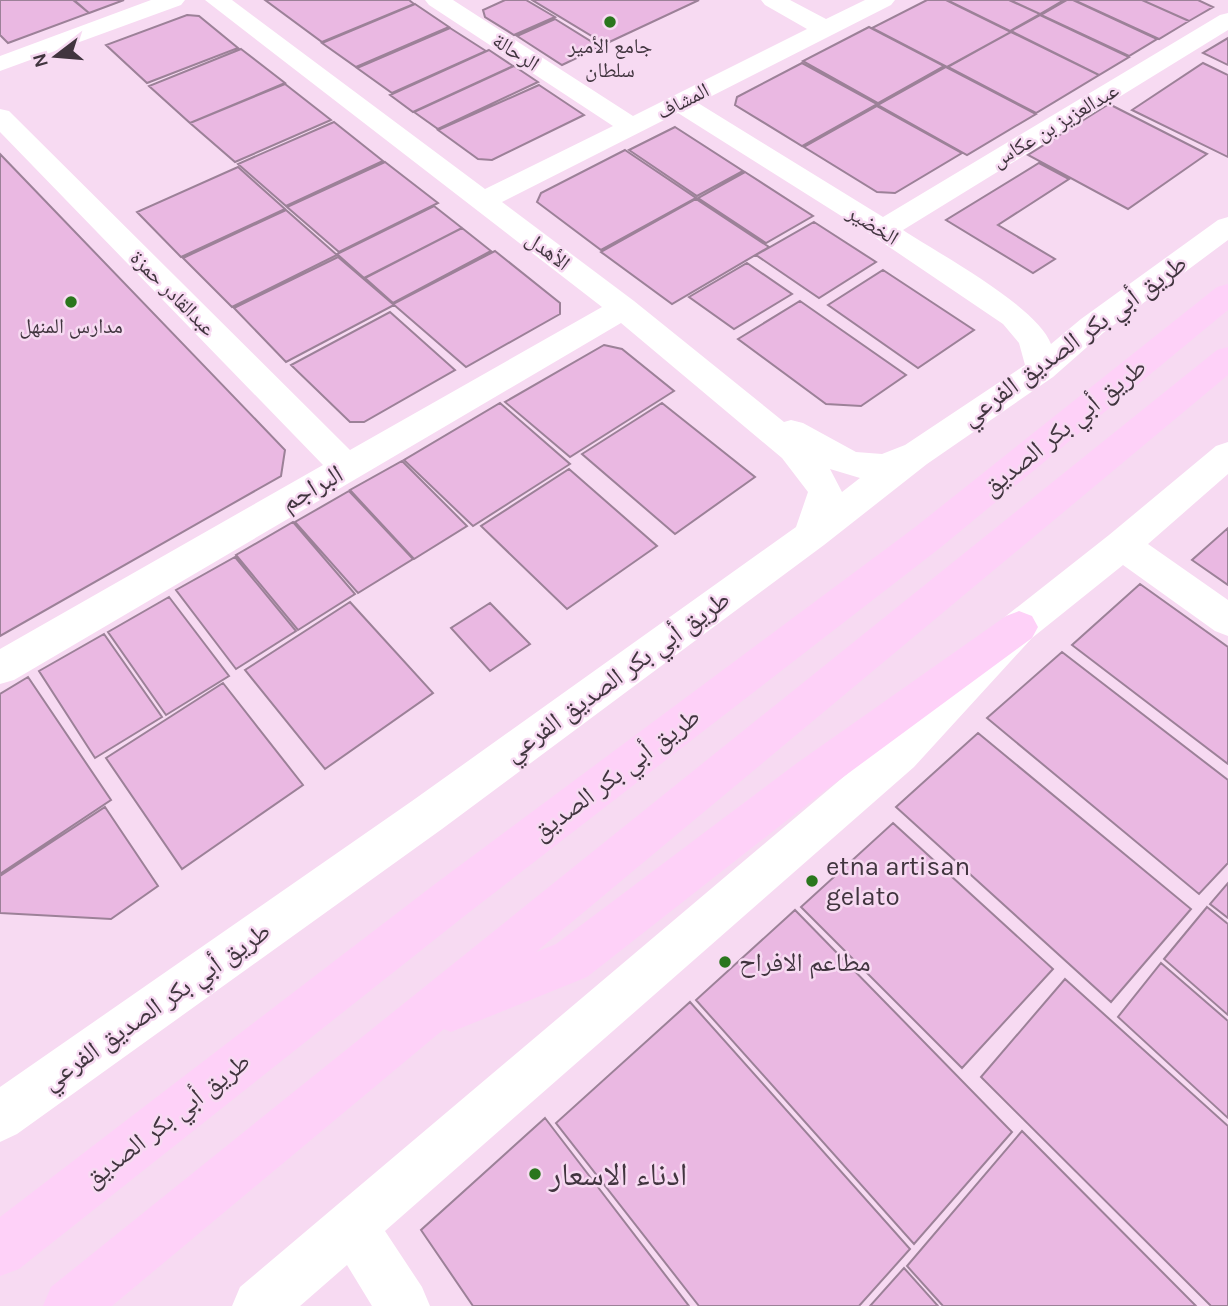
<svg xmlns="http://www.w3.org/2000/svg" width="1228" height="1306" font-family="Karla,'Noto Naskh Arabic',sans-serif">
	<rect width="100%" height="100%" fill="#f7daf2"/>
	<path fill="#eab8e2" stroke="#9c8198" stroke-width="2" d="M0 0H73L89 13 8 43 0 35Z
		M74 0H124L89 13Z
		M265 0H409L414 4 322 42Z
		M505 0H526L555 17 514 35 485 17 483 10Z
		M532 0H699L605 44Z
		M927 0H946L1011 32 947 67 872 28Z
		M947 0H1009L1040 14 1010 31Z
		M1010 0H1064L1040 14Z
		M1067 0H1073L1157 39 1129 56 1041 15Z
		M1074 0H1142L1189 21 1159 39Z
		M1142 0H1198L1213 7 1189 21Z
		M415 4 449 27 356 67 322 43Z
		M187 15 199 16 238 48 147 83 106 45Z
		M1040 15 1129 57 1099 75 1011 31Z
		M555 19 600 47 562 65 517 36Z
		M869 27 944 66 878 103 803 61Z
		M450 28 486 51 392 93 357 68Z
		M1011 32 1099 75 1036 113 948 67Z
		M1228 38V65L1203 53Z
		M241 49 285 83 190 123 149 86Z
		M489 50 513 66 413 112 390 95Z
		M802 63 877 104 802 146 735 105 737 97Z
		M1203 63 1228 75V157L1132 110Z
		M514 66 538 82 438 129 414 112Z
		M946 67 1036 114 967 155 878 105Z
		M285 84 331 120 235 162 190 123Z
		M539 85 584 115 492 160 478 159 438 130Z
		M1109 104 1207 154 1128 209 1028 155Z
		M877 106 962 153 895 193 877 192 804 147Z
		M334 122 383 161 286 206 238 164Z
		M675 127 743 171 697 196 629 150Z
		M625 150 696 198 601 250 537 202 541 193Z
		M0 154 285 450 281 476 0 636Z
		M385 162 438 203 339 252 287 207Z
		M1039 163 1069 179 998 225 1055 259 1033 273 946 220Z
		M238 167 285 209 181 257 137 212Z
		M745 172 813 216 766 243 698 198Z
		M696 199 769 247 672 304 601 252Z
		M434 206 462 228 364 278 337 254Z
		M286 210 337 255 232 307 183 258Z
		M814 222 876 262 819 298 756 255Z
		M462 228 491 251 393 303 365 278Z
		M495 251 560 303V314L466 367 393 304Z
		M338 257 394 305 286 362 234 308Z
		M747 263 792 294 734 329 689 297Z
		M883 270 974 330 918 368 828 305Z
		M800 301 906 375 861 406 826 404 738 339Z
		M390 312 455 370 364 422H350L291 365Z
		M604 345 622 349 674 391 570 457 505 402Z
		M500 403 570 464 473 526 404 460Z
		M662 403 755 477 675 534 582 454Z
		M402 461 467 526 414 559 350 490Z
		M569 469 657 546 567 609 481 526Z
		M349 491 413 559 358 593 295 522Z
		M293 522 355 594 298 630 236 555Z
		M1228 528V585L1192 560Z
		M235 557 296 631 236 669 176 590Z
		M1140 584 1228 647V764L1072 645Z
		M169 597 229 676 166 715 108 632Z
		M350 602 433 693 325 769 245 670Z
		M490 603 530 644 490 671 451 628Z
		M104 634 162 717 95 758 39 671Z
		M1062 652 1228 780V863L1199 894 987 718Z
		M28 677 111 800 0 874V694Z
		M223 683 303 785 182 869 106 758Z
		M978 733 1191 909 1111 1002 896 807Z
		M105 807 158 886 111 919 0 913V876Z
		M893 823 1053 969 962 1068 801 907Z
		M1228 883V918L1210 904Z
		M1207 907 1228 924V1015L1164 959Z
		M795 910 1012 1132 914 1244 696 1000Z
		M1161 963 1228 1021V1118L1118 1017Z
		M1065 979 1228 1126V1306H1211L981 1077Z
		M690 1002 910 1249 859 1306H699L556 1123Z
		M545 1118 689 1306H473L421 1230Z
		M1022 1131 1196 1306H943L907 1266Z
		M904 1268 938 1306H870Z"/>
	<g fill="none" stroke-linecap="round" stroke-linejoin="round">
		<path fill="#fff" fill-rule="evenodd" d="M151 0H185L181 5 0 71V56Z
			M205 0H232L485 189 613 126 429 5 425 0H453L633 116 807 29 765 5 761 0H790L826 19 865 0H895L891 5 698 103 883 217 1220 15 1228 13V30L903 230C939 254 1037 306 1051 344L1081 319 1218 220 1228 217V240L1103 333 1053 377 927 464 824 545 442 829 17 1134 0 1142V1087L412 801 796 527 808 492 782 458 621 323 14 680 0 684V649L323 465 0 132V109L9 111 350 450 602 307ZM678 113 873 236 1003 324 1019 343 1025 365 905 445 882 454 856 452 803 423 791 420 784 422 634 301 502 202ZM830 469 860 478 842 492Z
			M1228 442V474L1148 544 1228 600V636L1215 631 1123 565 1032 638 914 767 385 1231 422 1287 430 1306H372L347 1265 300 1306H232L240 1287 886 741 1006 616 1109 535 1216 446Z"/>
		<path fill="#fed1f8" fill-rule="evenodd" d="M1228 284V310L940 548 467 914 19 1269 0 1276V1217L435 884 914 528 1217 287Z
			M1228 347V375L536 952 556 944 797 763 1006 616 1019 611 1032 616 1038 627 1032 638 827 789 587 977 451 1032 444 1029 112 1306H43L51 1287 1217 350Z"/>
	</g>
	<g fill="#2a761d" stroke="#f7daf2" stroke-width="2.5">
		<circle cx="610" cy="22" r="7"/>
		<circle cx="71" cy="302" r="7"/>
		<circle cx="812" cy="881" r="7"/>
		<circle cx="725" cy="962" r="7"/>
		<circle cx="535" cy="1174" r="7"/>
	</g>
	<g text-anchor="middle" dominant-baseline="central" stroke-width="5" stroke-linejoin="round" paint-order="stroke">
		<g font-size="21" fill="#41353f" stroke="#f7daf2">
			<text x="610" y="46">جامع الأمير<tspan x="610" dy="24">سلطان</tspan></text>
			<text x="71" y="326">مدارس المنهل</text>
		</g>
		<g font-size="21" fill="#41353f" stroke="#f7daf2">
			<text transform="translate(516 52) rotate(33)">الرحالة</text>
			<text transform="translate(683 101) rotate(-27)">المشاف</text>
			<text transform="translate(1055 125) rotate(-31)">عبدالعزيز بن عكاس</text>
			<text transform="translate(873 225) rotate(32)">الخضير</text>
			<text transform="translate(548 251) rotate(37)">الأهدل</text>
			<text transform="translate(173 293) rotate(45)">عبدالقادر حمزة</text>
		</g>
		<g font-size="26" fill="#41353f" stroke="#f7daf2">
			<text transform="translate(1074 340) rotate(-36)">طريق أبي بكر الصديق الفرعي</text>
			<text transform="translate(1064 427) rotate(-39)">طريق أبي بكر الصديق</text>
			<text transform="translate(312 488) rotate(-30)">البراجم</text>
			<text transform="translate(617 676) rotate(-36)">طريق أبي بكر الصديق الفرعي</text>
			<text transform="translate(616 774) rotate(-37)">طريق أبي بكر الصديق</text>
			<text transform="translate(156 1006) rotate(-35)">طريق أبي بكر الصديق الفرعي</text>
			<text transform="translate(167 1120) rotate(-38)">طريق أبي بكر الصديق</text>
		</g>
		<g font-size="26" fill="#41353f" stroke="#f7daf2" text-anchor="start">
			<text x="826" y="866">etna artisan<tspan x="826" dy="30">gelato</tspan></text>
			<text x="739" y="962">مطاعم الافراح</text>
		</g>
		<g font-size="32" fill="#41353f" stroke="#f7daf2" text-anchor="start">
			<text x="549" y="1174">ادناء الاسعار</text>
		</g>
	</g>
	<g transform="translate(56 56) rotate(254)" stroke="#f7daf2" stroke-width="5" paint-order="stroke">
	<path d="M0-5L12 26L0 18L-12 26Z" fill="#41353f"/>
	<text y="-10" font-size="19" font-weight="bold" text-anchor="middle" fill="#41353f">N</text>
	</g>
</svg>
